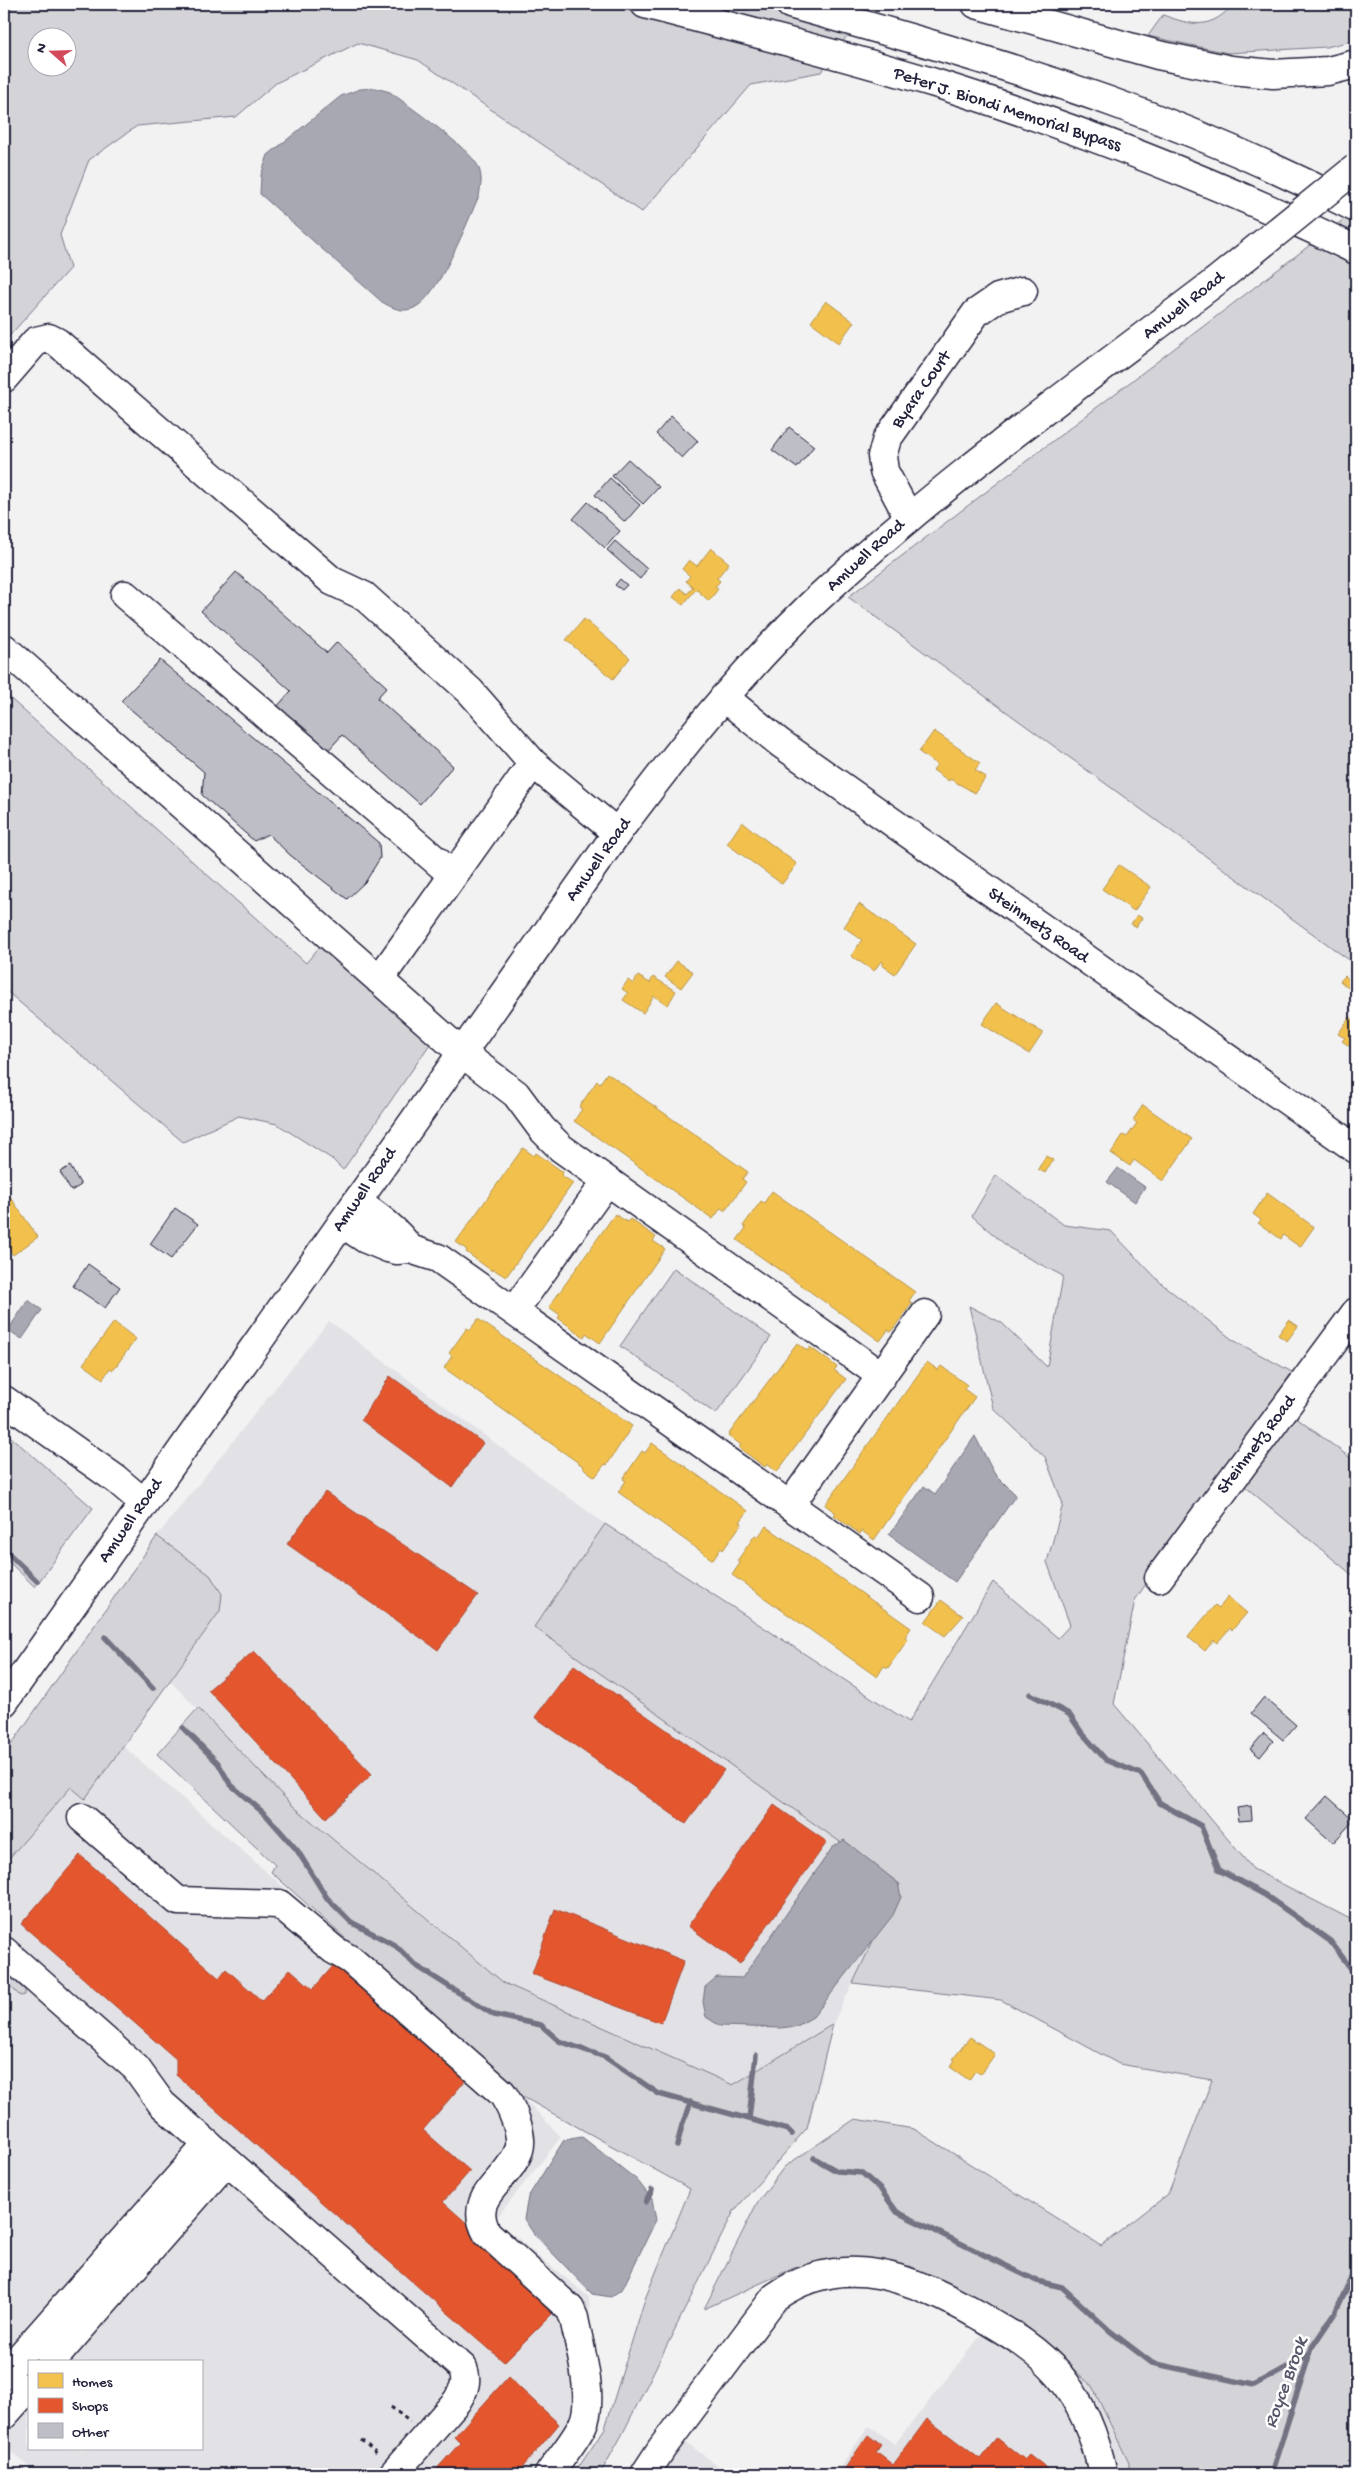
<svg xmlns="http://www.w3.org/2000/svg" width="1360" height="2478" font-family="'Gochi Hand',sans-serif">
	<rect width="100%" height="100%" fill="#f2f2f3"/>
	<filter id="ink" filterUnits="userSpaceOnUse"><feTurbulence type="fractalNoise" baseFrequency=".02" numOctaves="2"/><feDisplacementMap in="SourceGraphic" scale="10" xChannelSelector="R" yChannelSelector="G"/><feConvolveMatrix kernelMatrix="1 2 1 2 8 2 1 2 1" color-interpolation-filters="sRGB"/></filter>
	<g filter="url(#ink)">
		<path fill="#e2e2e6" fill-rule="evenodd" d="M329 1321 605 1524 534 1627 822 1825 900 1884 833 2024 733 2085 504 1983 292 1805 170 1681 220 1611 210 1575 157 1536Z
			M123 1746 523 2097 561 2137 495 2220 589 2297 594 2423 550 2474H37L4 2446V1891L6 1889 4 1887V1864L71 1786 85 1798ZM29 2362H201V2449H29Z
			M999 2312 1025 2325 1092 2386 1129 2463V2474H835L869 2426 895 2444Z
			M680 2438 729 2474H657Z"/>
		<path fill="#d3d3d8" stroke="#7a7a8a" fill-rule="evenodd" d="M4 4H870L821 72 751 85 642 212 418 60 358 43 276 83 236 117 137 126 89 160 60 235 70 268 4 342ZM38 38H68V68H38Z
			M1234 4H1356V40L1326 47 1228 53 1148 36 1163 15C1194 26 1210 30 1234 4Z
			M1356 210V965L848 597Z
			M4 693 306 963 321 945 423 1035 430 1044 343 1170 332 1159 277 1124 239 1116 183 1142 4 989Z
			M996 1175 1064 1225 1111 1231 1162 1284 1233 1340 1292 1372 1135 1600 1114 1704 1253 1869 1356 1922V2474H1129V2463L1092 2386 1025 2325 910 2266 794 2268 704 2309 757 2203 784 2167 855 2119 914 2129 1101 2246 1168 2194 1212 2080 1119 2064 1001 2000 853 1983 900 1884 534 1627 605 1524 909 1722 993 1582 1058 1638 1070 1625 1047 1562 1063 1504 1045 1457 993 1408 969 1306 1002 1323 1047 1367 1063 1276 1009 1248 972 1216Z
			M674 1268 771 1337 716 1414 620 1346Z
			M1295 1417 1356 1462V1578L1242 1484Z
			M4 1431 93 1508 35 1587 4 1557Z
			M157 1536 210 1575 222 1594 220 1611 85 1799 71 1787 4 1864V1755Z
			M198 1708 292 1805 504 1983 733 2085 833 2024 807 2128 734 2211 622 2435 600 2474H574L605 2428 645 2299 690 2189 523 2097 271 1872 275 1865 157 1754Z
			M4 1972 25 1990V1995L20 1996 11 1987 4 1995Z"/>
		<path fill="#a8a8b2" stroke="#727282" d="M376 88 390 92C409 106 470 149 478 166 483 177 481 185 479 196 467 222 439 297 414 308 403 313 392 308 382 302L260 194 261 175 268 155 341 96 360 89Z
			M1118 1168 1145 1187 1135 1202 1107 1182Z
			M28 1300 42 1310 22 1339 8 1330Z
			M975 1436 994 1473 1016 1495 955 1582 889 1535 924 1486 935 1494Z
			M844 1840 898 1883 901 1897 893 1915 813 2017 797 2026 780 2028 720 2026 706 2017 703 2002 705 1987 717 1977 742 1978 832 1848Z
			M582 2137 637 2180 652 2199 656 2220 623 2288 611 2297 592 2294 534 2234 524 2219 528 2197 564 2140Z"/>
		<path fill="#f2c14e" stroke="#b49148" d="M826 301 854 322 839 343 811 322Z
			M711 548 729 563 717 578 720 581 715 587 718 589 709 601 696 589 683 605 673 597 680 588 687 594 693 587 686 581 690 576 682 569 689 560 697 566Z
			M584 619 630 658 613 679 566 640Z
			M934 731 980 763 975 770 986 777 975 793 950 779 949 781 933 770 937 765 919 752Z
			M742 822 797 864 782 884 727 844Z
			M1119 865 1151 887 1134 911 1102 889Z
			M859 904 916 944 895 974 882 965 884 963 881 961 874 971 851 956 862 940 844 927Z
			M1137 915 1142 918 1136 927 1131 924Z
			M677 961 693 972 681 988 665 977Z
			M638 976 650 983 653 977 676 991 668 1005 654 996 643 1013 623 1000 628 993 622 989 628 980 633 984Z
			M1345 976 1353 983 1348 988 1340 981Z
			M996 1003 1043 1033 1029 1054 982 1024Z
			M1350 1017 1356 1022 1355 1050 1342 1041 1345 1038 1338 1034Z
			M607 1073 748 1172 742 1179 746 1182 725 1211 721 1208 713 1219 574 1121 582 1109 579 1107 597 1081 600 1083Z
			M1143 1105 1192 1139 1163 1181 1134 1160 1130 1166 1111 1153 1123 1135 1127 1137 1137 1123 1133 1120Z
			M523 1148 534 1156 536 1153 563 1172 561 1175 573 1183 506 1277 493 1269 492 1271 466 1252 467 1250 456 1242Z
			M1046 1156 1053 1160 1045 1173 1038 1169Z
			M4 1188 38 1237 13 1255 4 1242Z
			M772 1191 915 1292 909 1301 912 1303 891 1332 888 1330 880 1341 737 1240 746 1228 743 1226 761 1201 764 1203Z
			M1267 1193 1314 1227 1300 1247 1283 1235 1281 1239 1258 1223 1261 1220 1253 1214Z
			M615 1214 627 1222 630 1219 656 1237 653 1241 665 1249 600 1343 586 1333 584 1337 558 1318 560 1315 549 1307Z
			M478 1319 632 1426 607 1465 605 1464 595 1477 582 1467 583 1466 444 1368 452 1356 449 1353 467 1328 470 1330Z
			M1289 1320 1298 1326 1287 1341 1278 1335Z
			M114 1322 136 1339 113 1370 110 1368 103 1379 83 1364Z
			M797 1343 808 1351 810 1347 837 1367 834 1370 846 1379 777 1472 767 1464 765 1467 739 1448 741 1445 728 1435Z
			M927 1362 938 1370 941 1366 967 1385 964 1389 975 1397 874 1540 862 1531 860 1534 834 1515 836 1513 825 1505Z
			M652 1443 748 1511 740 1522 742 1523 723 1550 721 1548 713 1560 618 1492 626 1481 623 1479 642 1451 645 1453Z
			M766 1526 911 1628 905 1637 908 1639 888 1668 884 1666 877 1677 732 1575 740 1563 737 1561 755 1535 758 1537Z
			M1228 1597 1247 1613 1232 1630 1230 1628 1217 1643 1214 1640 1205 1651 1188 1637 1215 1605 1219 1608Z
			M941 1600 963 1616 945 1636 925 1622Z
			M970 2037 995 2054 981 2074 975 2071 969 2080 950 2067 955 2060 953 2059Z"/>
		<path fill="#e4572e" stroke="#aa4732" d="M390 1376 483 1443 452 1487 361 1420Z
			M325 1492 478 1595 438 1650 287 1544Z
			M254 1651 372 1774 326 1818 208 1690Z
			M574 1665 724 1770 686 1824 535 1717Z
			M774 1805 827 1842 740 1964 688 1926Z
			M80 1855 219 1978 226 1969 262 2001 290 1969 313 1989 340 1958 471 2074 423 2130 470 2171 443 2202 560 2306 504 2362 176 2075V2059L21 1924Z
			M555 1909 684 1961 661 2023 532 1974Z
			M508 2377 559 2424 517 2474H432L460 2443 454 2437Z
			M927 2419 980 2459 997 2438 1024 2459 1029 2454 1052 2472 1051 2474H841L868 2435 881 2445 876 2452 893 2465Z"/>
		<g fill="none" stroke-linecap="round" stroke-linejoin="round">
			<path stroke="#727282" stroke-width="5.5" d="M4 5 6 4
				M4 1549 37 1581
				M105 1637 153 1688
				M1030 1694 1069 1714 1082 1733 1106 1760 1141 1774 1160 1803 1201 1826 1219 1870 1265 1895 1330 1941 1356 1975
				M183 1728 218 1763 230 1784 266 1815 297 1850 327 1898 351 1922 396 1946 415 1965 494 2015 541 2025 559 2041 605 2057 659 2094 788 2130 792 2134
				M749 2119 756 2055
				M677 2146 682 2125 691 2102
				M814 2158 837 2171 862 2173 881 2190 897 2212 1037 2281 1062 2287 1110 2331 1152 2363 1254 2385 1310 2354
				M646 2202 652 2190
				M1271 2474 1312 2347 1335 2313 1354 2272 1356 2249"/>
		</g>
		<path fill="#bebec6" stroke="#22223b" d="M671 416 698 441 682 458 656 434Z
			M789 427 814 446 797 468 772 450Z
			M628 459 659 487 643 504 612 476Z
			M610 478 640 505 625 522 595 495Z
			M588 502 620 531 605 548 573 519Z
			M615 541 647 569 640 579 607 550Z
			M236 572 327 653 337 642 387 687 377 698 453 766 420 804 342 735 326 753 276 708 291 691 201 611Z
			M620 579 627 585 622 590 615 585Z
			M160 660 379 843 380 858 366 881 347 899 290 855 268 834 254 841 202 795 204 772 121 701Z
			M70 1166 81 1185 71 1191 60 1172Z
			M175 1208 198 1224 171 1259 150 1244Z
			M88 1264 120 1287 105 1308 73 1286Z
			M1264 1697 1296 1725 1283 1740 1251 1713Z
			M1264 1733 1273 1741 1260 1757 1250 1749Z
			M1327 1796 1354 1820 1333 1843 1306 1819Z
			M1251 1806 1252 1820 1239 1821 1237 1808Z"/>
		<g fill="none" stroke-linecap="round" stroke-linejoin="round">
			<defs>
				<path id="minor" d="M4 378 36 341 49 338 57 342 332 581 364 596 470 691 533 763 617 833
					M909 518 884 471 882 456 887 439 976 313 998 298 1023 291
					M125 595 453 875
					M4 648 462 1053 516 1094 542 1129 561 1148 882 1376
					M724 697 780 743 1356 1149
					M379 980 533 763
					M357 1202C377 1216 396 1229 410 1249
					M342 1223 366 1239 388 1248 397 1250 410 1249 438 1258 920 1597
					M514 1311 607 1181
					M4 1400 117 1480 143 1502
					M790 1505 925 1314
					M1159 1578 1356 1312
					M82 1818 178 1901 279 1904 334 1950 351 1960 502 2093C511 2106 524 2134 519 2150 508 2182 466 2195 487 2233L570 2309 574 2318C579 2345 595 2399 583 2424 575 2441 560 2458 549 2474
					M4 1951 136 2068 162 2104 463 2368C468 2382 464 2389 457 2401L393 2474
					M51 2362 227 2161
					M4 2375 208 2144
					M4 2415 29 2387
					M645 2474 662 2448 775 2297C845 2248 914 2279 980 2316 1009 2333 1037 2349 1059 2375 1082 2403 1096 2439 1103 2474"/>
				<path id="major" d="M4 1702 617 833C677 752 741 672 814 602 938 485 1080 385 1215 282"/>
				<path id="highway" d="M645 4C742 30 841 54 938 84 1080 129 1222 184 1356 250
					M790 4C897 34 1004 64 1109 101 1193 131 1277 168 1356 208
					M976 4 1158 55 1231 70 1273 74 1328 71 1356 64"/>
			</defs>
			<use href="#minor" stroke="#22223b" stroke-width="31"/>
			<use href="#major" stroke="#22223b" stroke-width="31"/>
			<use href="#highway" stroke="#22223b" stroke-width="31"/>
			<path stroke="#22223b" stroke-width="3" stroke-dasharray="4 4" stroke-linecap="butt" d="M391 2407 410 2422
				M361 2440 379 2455"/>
			<use href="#minor" stroke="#fff" stroke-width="28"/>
			<use href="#major" stroke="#fff" stroke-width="28"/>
			<use href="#highway" stroke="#fff" stroke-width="28"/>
			<defs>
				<path id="major-bridge" d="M1215 282 1356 168"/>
			</defs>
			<use href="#major-bridge" stroke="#22223b" stroke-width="31" stroke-linecap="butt"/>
			<use href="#major-bridge" stroke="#fff" stroke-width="28"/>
		</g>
	</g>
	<g text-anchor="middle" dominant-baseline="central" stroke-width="5" stroke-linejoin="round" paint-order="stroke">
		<g font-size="18" fill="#22223b" stroke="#fff">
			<text transform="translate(1007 110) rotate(18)">Peter J. Biondi Memorial Bypass</text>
			<text transform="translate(1184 306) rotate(-38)">Amwell Road</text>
			<text transform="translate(922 390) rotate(-55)">Byara Court</text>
			<text transform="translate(866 556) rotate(-42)">Amwell Road</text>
			<text transform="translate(599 860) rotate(-54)">Amwell Road</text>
			<text transform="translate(1038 926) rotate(35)">Steinmetz Road</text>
			<text transform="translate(365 1190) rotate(-55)">Amwell Road</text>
			<text transform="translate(1257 1445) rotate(-53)">Steinmetz Road</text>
			<text transform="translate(131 1521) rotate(-55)">Amwell Road</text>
		</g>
		<g font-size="19" font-style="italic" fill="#58586b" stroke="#fff">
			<text transform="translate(1287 2383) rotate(-70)">Royce Brook</text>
		</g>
	</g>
	<rect width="1360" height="2478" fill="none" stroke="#fff" stroke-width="20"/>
	<rect x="10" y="10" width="1340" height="2458" fill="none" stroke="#22223b" stroke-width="2" filter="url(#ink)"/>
	<rect x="28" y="2360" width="175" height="90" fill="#ffffff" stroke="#a7a7b1"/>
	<rect x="38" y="2373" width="25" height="15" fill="#f2c14e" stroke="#a7a7b1"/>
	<text x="72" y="2386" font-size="15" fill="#22223b">Homes</text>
	<rect x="38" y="2398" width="25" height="15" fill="#e4572e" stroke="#a7a7b1"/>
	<text x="72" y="2410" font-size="15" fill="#22223b">Shops</text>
	<rect x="38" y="2423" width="25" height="15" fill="#bebec6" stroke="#a7a7b1"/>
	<text x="72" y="2436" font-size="15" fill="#22223b">Other</text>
	<g transform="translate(52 52) rotate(290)"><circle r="24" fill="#ffffff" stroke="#a7a7b1"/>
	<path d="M0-4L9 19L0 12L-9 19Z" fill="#d1495b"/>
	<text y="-8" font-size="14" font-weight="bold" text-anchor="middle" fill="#22223b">N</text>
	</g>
</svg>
